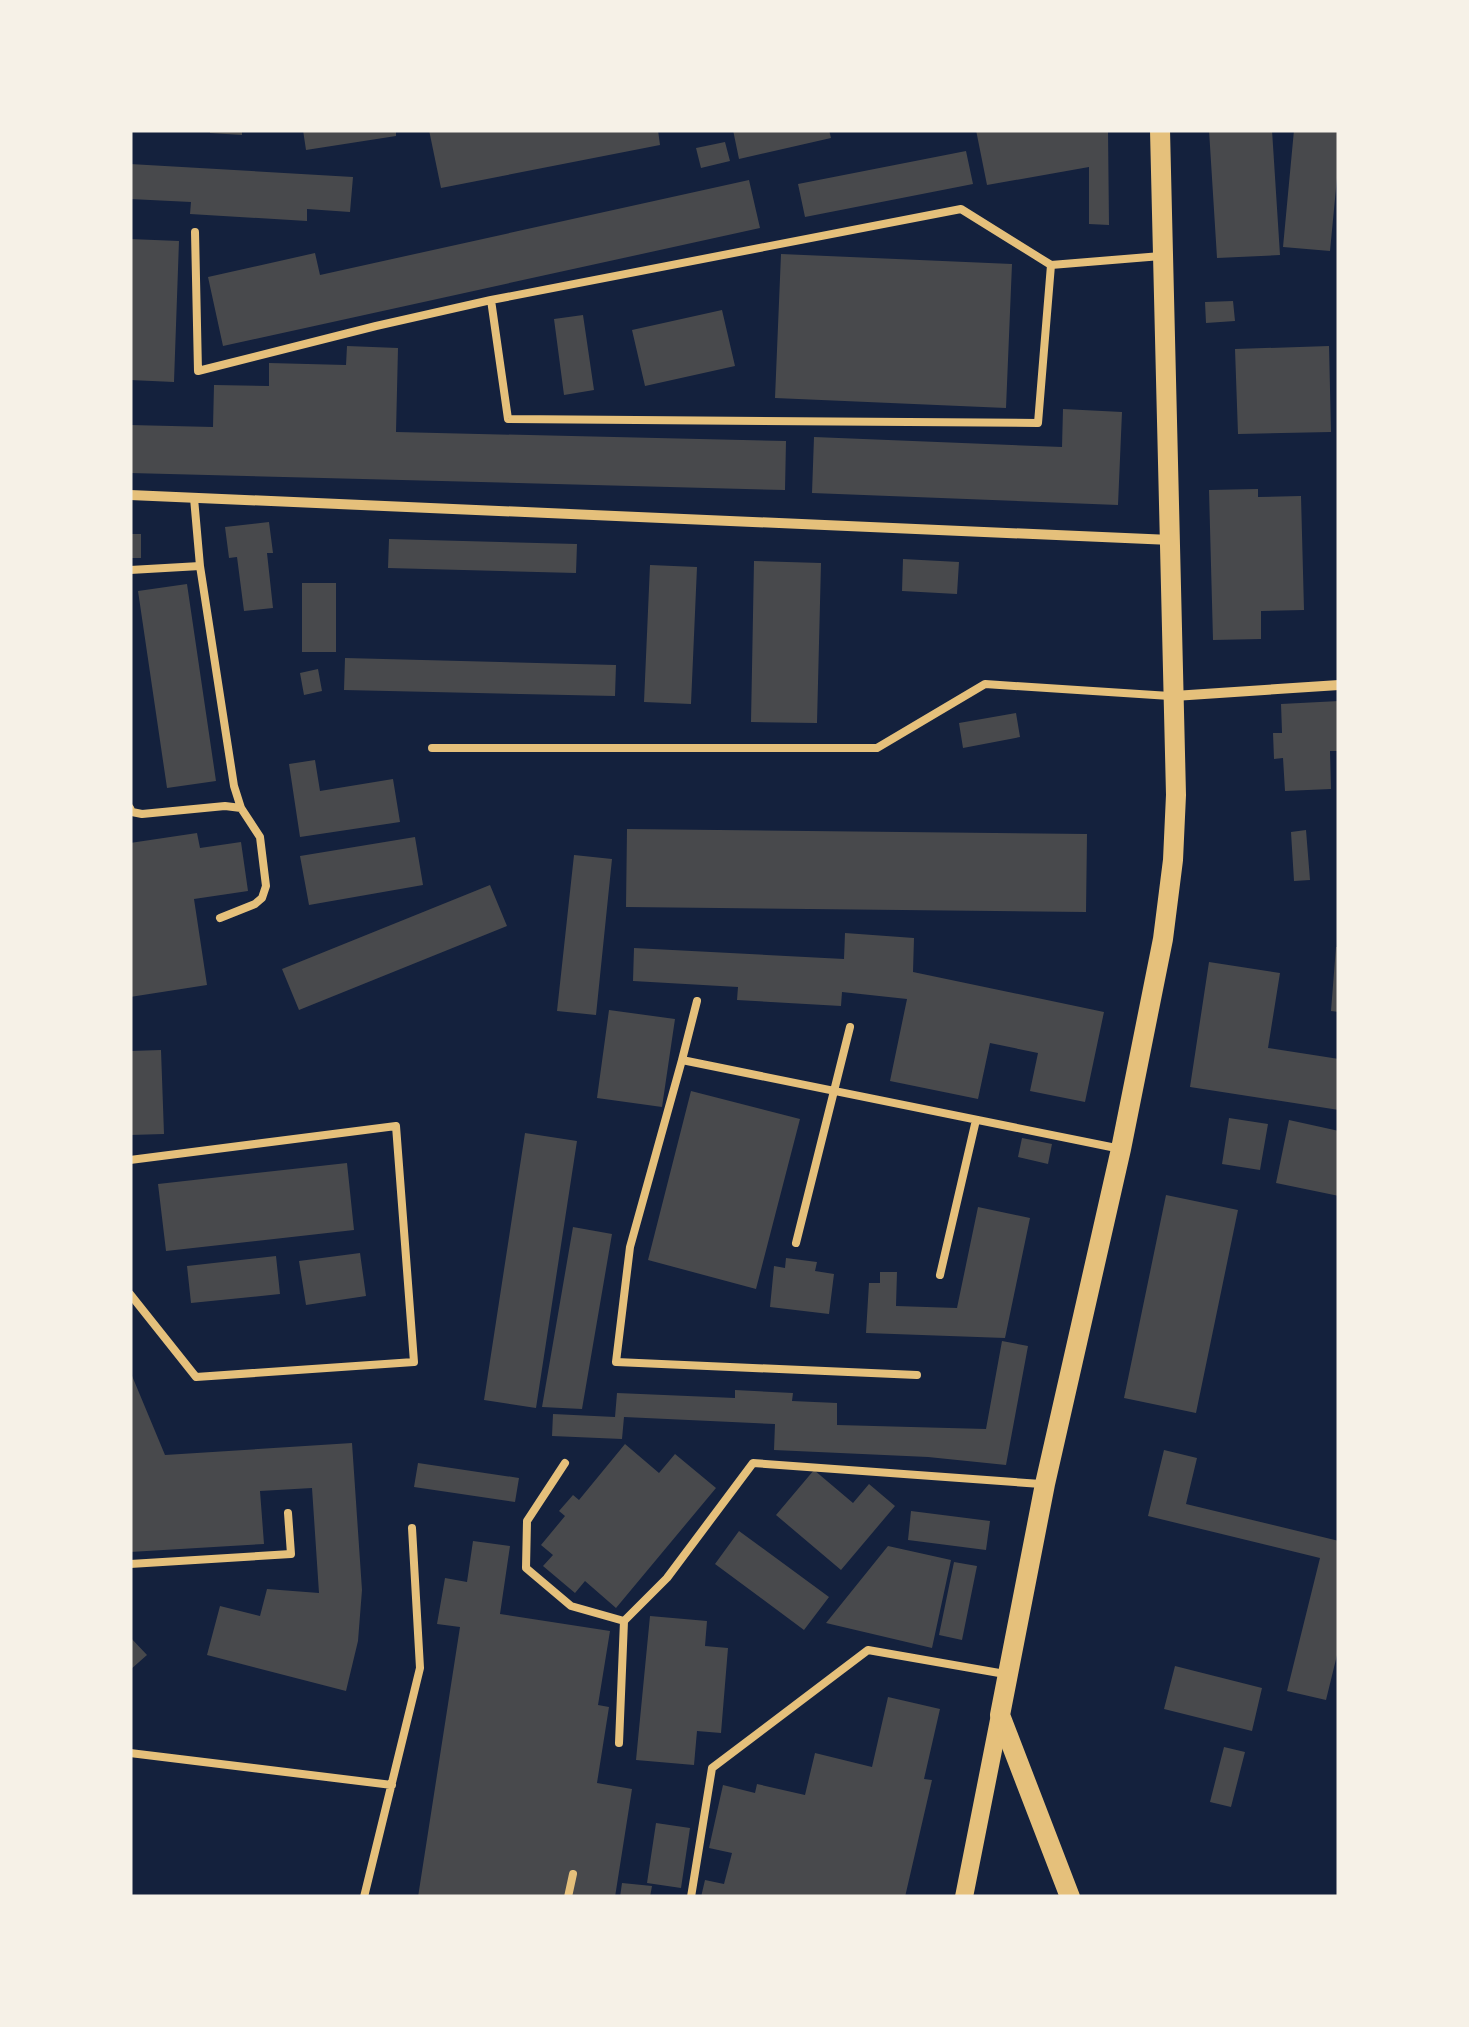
<svg xmlns="http://www.w3.org/2000/svg" width="1469" height="2027" font-family="'Open Sans',sans-serif">
	<rect width="100%" height="100%" fill="#14213d"/>
	<path fill="#48494c" d="M210 130H242V135L210 133Z
		M303 130H396V136L306 150Z
		M429 130H658L660 145 441 188Z
		M733 130H829L831 138 739 159Z
		M976 130H1108L1109 225 1089 224V167L987 185Z
		M1209 130H1272L1280 255 1217 258Z
		M1294 130H1339V157L1330 251 1283 247Z
		M725 142 730 161 701 168 696 148Z
		M966 151 973 184 805 217 798 184Z
		M130 164 353 177 350 212 307 209V221L190 214 191 202 130 199Z
		M749 180 760 228 223 346 208 277 315 253 320 275Z
		M130 239 179 241 174 382 130 380Z
		M781 254 1012 264 1006 408 775 398Z
		M1233 301 1235 321 1206 323 1205 302Z
		M722 310 735 366 645 386 632 330Z
		M583 315 594 390 564 395 554 319Z
		M347 346 398 348 396 432 786 441 785 490 130 473V425L213 427 214 385 269 386V363L346 365Z
		M1329 346 1331 432 1238 434 1235 349Z
		M1063 409 1122 412 1118 505 812 493 814 437 1062 447Z
		M1258 489V497L1301 496 1304 610 1261 611V639L1213 640 1209 490Z
		M269 522 273 553H267L273 608 244 611 237 557 229 558 225 527Z
		M130 534H141V558H130Z
		M389 539 577 544 576 573 388 568Z
		M903 559 959 562 957 594 902 591Z
		M754 561 821 563 817 723 751 722Z
		M650 565 697 567 691 704 644 702Z
		M302 583H336V652H302Z
		M187 584 216 781 167 788 138 591Z
		M345 658 616 665 615 696 344 690Z
		M318 669 322 691 304 695 300 673Z
		M1339 701V751H1330L1331 789 1285 791 1283 758 1274 759 1273 733H1282L1281 704Z
		M1016 713 1020 737 963 748 959 723Z
		M315 760 320 791 393 779 400 822 300 837 289 764Z
		M627 829 1087 834 1086 912 626 907Z
		M1306 830 1310 880 1294 881 1291 832Z
		M197 833 200 848 241 842 248 891 194 899 207 985 130 997V843Z
		M415 837 423 885 309 905 300 856Z
		M574 855 612 859 596 1015 557 1011Z
		M490 885 507 926 299 1010 282 969Z
		M845 933 914 938 913 972 1104 1012 1085 1102 1030 1091 1038 1053 990 1043 978 1099 890 1081 907 999 842 992 841 1006 737 1000 738 987 633 981 634 948 844 959Z
		M1336 947H1339V1012L1331 1011Z
		M1209 962 1280 973 1268 1048 1339 1059V1110L1190 1087Z
		M609 1010 675 1019 662 1107 597 1098Z
		M161 1050 164 1134 130 1135V1051Z
		M691 1091 800 1119 756 1289 648 1260Z
		M1229 1118 1268 1124 1260 1170 1222 1164Z
		M1289 1120 1339 1131V1196L1276 1183Z
		M525 1133 577 1141 536 1408 484 1400Z
		M1022 1138 1052 1144 1048 1164 1018 1157Z
		M347 1163 354 1230 166 1251 158 1184Z
		M1166 1195 1238 1210 1196 1413 1124 1398Z
		M978 1207 1030 1218 1005 1338 866 1333 869 1283H880V1272H897L896 1306 957 1308Z
		M573 1227 612 1234 582 1409 542 1407Z
		M360 1253 366 1296 306 1305 299 1261Z
		M276 1256 280 1294 191 1303 187 1266Z
		M786 1258 817 1262 815 1271 834 1274 829 1314 770 1307 774 1266 785 1268Z
		M1002 1341 1028 1346 1006 1465 928 1457 774 1450 775 1424 624 1417 622 1439 552 1436 553 1414 615 1417 617 1393 735 1398V1390L793 1393 792 1401 837 1403V1425L986 1429Z
		M130 1371 165 1455 352 1443 362 1590 358 1641 346 1691 207 1655 220 1606 260 1616 267 1589 319 1593 312 1488 260 1491 264 1544 130 1552Z
		M625 1444 659 1473 675 1454 716 1488 616 1608 585 1581 575 1593 543 1566 553 1555 541 1545 565 1516 559 1511 573 1495 579 1500Z
		M1164 1450 1197 1458 1186 1504 1339 1541V1647L1326 1700 1287 1691 1320 1558 1148 1516Z
		M418 1463 519 1478 515 1502 414 1487Z
		M814 1470 853 1503 869 1484 895 1506 841 1570 776 1515Z
		M911 1511 990 1521 986 1550 908 1540Z
		M739 1531 829 1597 804 1630 715 1564Z
		M473 1541 510 1546 500 1614 610 1631 598 1705 609 1707 597 1783 632 1789 615 1897H418L460 1627 437 1624 445 1578 467 1582Z
		M888 1546 951 1560 932 1648 826 1623Z
		M954 1562 977 1566 962 1640 939 1635Z
		M650 1616 707 1621 705 1646 728 1648 721 1733 697 1731 694 1765 636 1760Z
		M130 1637 147 1655 130 1670Z
		M1175 1666 1262 1688 1252 1731 1164 1709Z
		M888 1697 940 1709 924 1779 932 1780 905 1897H701L705 1880 724 1884 732 1853 709 1848 723 1785 755 1793 757 1784 805 1795 815 1753 872 1767Z
		M1224 1747 1245 1752 1231 1807 1210 1802Z
		M656 1823 690 1828 681 1888 647 1883Z
		M622 1883 652 1886 650 1897H620Z"/>
	<g fill="none" stroke-linecap="round" stroke-linejoin="round">
		<path stroke="#e5c07b" stroke-width="8" d="M195 232 198 371 376 326 491 300 961 209 1051 265
			M491 300 508 419 1038 423 1051 265 1161 256
			M194 498 200 566 234 786 241 808 260 837 266 886 262 898 255 904 220 918
			M130 570 200 566
			M432 748H877L985 684 1170 696
			M130 808 132 812 142 814 225 806 241 808
			M682 1060 697 1001
			M130 1160 396 1126 414 1362 196 1377 130 1294
			M796 1243 850 1027
			M940 1275 976 1120
			M917 1375 616 1362 630 1247 682 1060 1121 1149
			M565 1463 527 1521 526 1568 571 1606 624 1621
			M130 1564 291 1554 288 1513
			M619 1743 624 1621 667 1578 753 1463 1041 1484
			M130 1753 392 1785
			M364 1897 420 1668 412 1528
			M568 1897 573 1874
			M691 1897 712 1768 868 1650 1005 1674"/>
		<path stroke="#e5c07b" stroke-width="10" d="M130 495 1171 540
			M1174 696 1339 685"/>
		<path stroke="#e5c07b" stroke-width="18" d="M964 1897 1000 1715"/>
		<path stroke="#e5c07b" stroke-width="20" d="M1070 1897 1000 1715 1045 1484 1121 1149 1163 939 1173 860 1176 795 1160 130"/>
	</g>
	<rect width="1469" height="2027" fill="none" stroke="#f6f1e7" stroke-width="265"/>
</svg>
